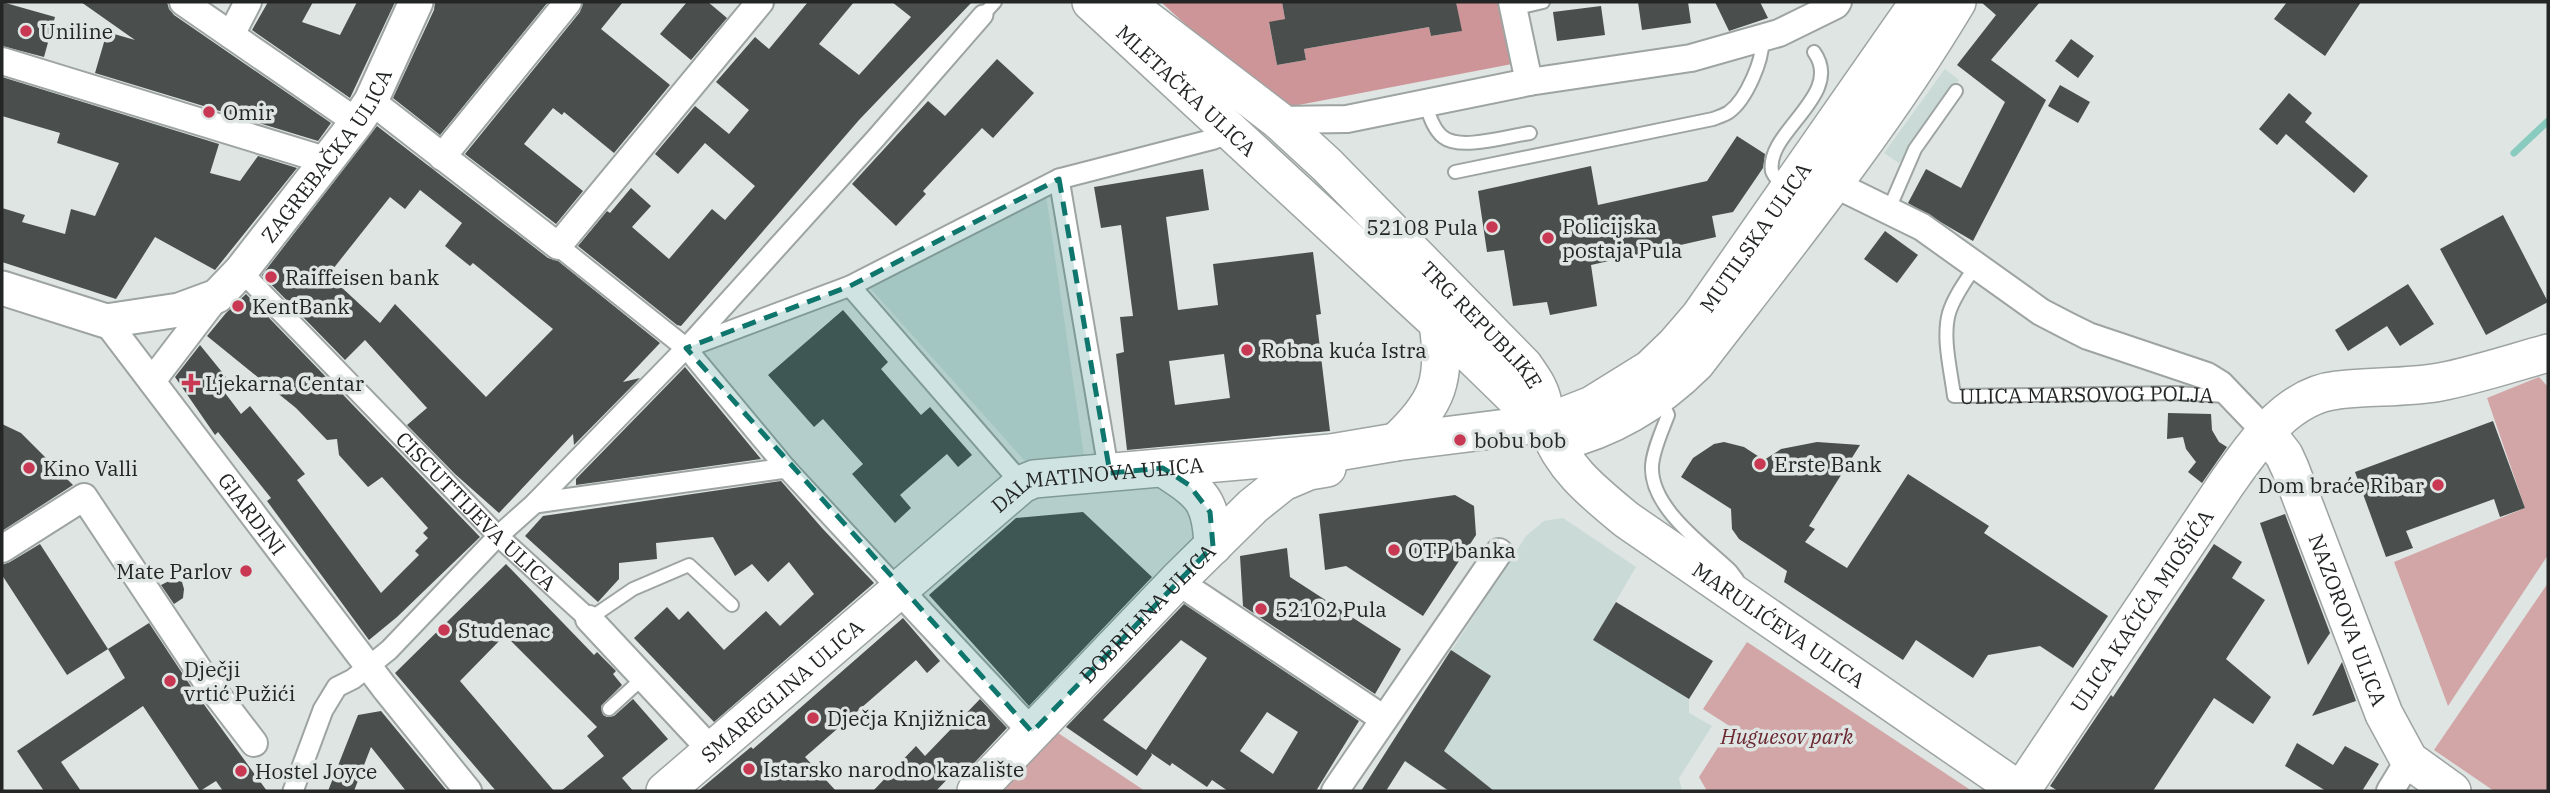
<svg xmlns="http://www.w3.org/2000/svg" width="2550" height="793" font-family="'IBM Plex Serif',serif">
	<rect width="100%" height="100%" fill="#dee5e3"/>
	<path fill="#cadad7" d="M1945 69 1959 80 1899 163 1884 153Z
		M1046 195 1085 462 1024 460 869 287Z
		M1563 518 1636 567 1593 640 1689 699V713L1712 726 1679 778 1682 791H1449L1387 750 1526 536 1544 521Z"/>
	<path fill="#d2a5a7" d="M2539 377 2548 387V555L2448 706 2394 562 2525 508 2487 398Z
		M2548 583V791H2494L2434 750Z
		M1747 642 1972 791H1707L1699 777 1731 727 1703 709Z
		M1058 733 1145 791H1003Z"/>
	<path fill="#ce9599" d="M1161 2H1282L1285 19 1269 23 1277 65 1306 60 1304 49 1429 27 1431 36 1461 31 1456 2H1500L1512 64 1283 108 1260 93Z"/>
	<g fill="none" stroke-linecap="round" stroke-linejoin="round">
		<path stroke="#8acbc0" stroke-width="7" d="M2514 153 2548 121"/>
	</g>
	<path fill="#4a4f4e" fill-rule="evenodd" d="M2 2 55 17 44 57 2 46Z
		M81 2H167L169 9 174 15 331 123 318 141 95 73 107 32 135 40Z
		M268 2H313L302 22 340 35 357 2H395L350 98 252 30Z
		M435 2H548L440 135 393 98 434 10Z
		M583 2H623L601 29 670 85 614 153 564 112 562 115 553 108 524 144 583 191 556 224 465 154 580 12Z
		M687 2H708L727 18 691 60 660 34Z
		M808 2H854L819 44 859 75 911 17 892 2H972L859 120 681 326 677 325 578 246 607 211 610 213 631 188 651 206 632 227 669 259 712 209 725 220 755 186 705 143 678 174 655 154 695 106 729 134 749 110 716 82 755 37 769 49Z
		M1282 2H1456L1462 31 1431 36 1429 27 1304 49 1306 60 1277 65 1269 22 1285 19Z
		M1638 2H1688L1691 23 1642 30Z
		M1715 2H1760L1768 18 1729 31Z
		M1981 2H2040L1991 60 2046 100 1973 241 1908 203 1926 169 1961 188 2005 102 1957 65 1996 15Z
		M2287 2H2361L2325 56 2274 19Z
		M1601 6 1605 35 1557 41 1553 12Z
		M2071 39 2094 56 2078 78 2055 61Z
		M997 59 1034 93 993 138 982 128 923 191 926 194 896 226 852 184 928 101 945 116Z
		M2 77 219 144 210 173 240 181 258 156 297 168 215 270 155 237 116 299 2 262V208L25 215 22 222 65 234 71 209 95 216 119 163 57 143 60 133 2 116Z
		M2060 85 2090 102 2078 123 2048 106Z
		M2289 93 2312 113 2305 122 2368 176 2354 193 2286 134 2277 145 2259 129Z
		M377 126 548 258 558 261 660 343 623 382 640 378 574 445 573 434 499 513 455 474 407 425 427 408 365 340 345 360 262 275ZM420 190 462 223 445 246 470 266 473 263 553 329 486 397 395 304 380 323 339 285 329 274 390 197 405 209Z
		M1737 136 1765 154 1763 168 1733 212 1712 216 1716 237 1591 265 1597 306 1550 315 1547 302 1513 306 1504 250 1487 252 1478 191 1591 166 1598 205 1707 181Z
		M1203 169 1209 210 1166 217 1178 310 1218 305 1213 264 1313 252 1321 314 1316 315 1330 431 1127 450 1116 354 1124 352 1120 317 1133 316 1121 225 1101 228 1094 187ZM1224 354 1230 398 1175 405 1169 361Z
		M2503 215 2548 302 2486 335 2440 249Z
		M1885 231 1918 255 1897 283 1864 259Z
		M2408 284 2434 324 2400 346 2387 326 2348 351 2335 330Z
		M246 294 480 537 397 617 369 640 267 501 271 498 218 432 215 435 175 377 200 345 226 377 219 385 241 414 250 406 305 474 297 480 381 593 419 555 415 551 428 538 423 533 428 528 382 477 368 487 339 455 337 439 327 440 296 408 207 336 226 313Z
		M843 310 888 362 881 369 921 415 930 407 972 455 958 467 947 454 900 495 911 508 895 523 852 474 863 464 823 419 814 427 768 375Z
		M685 367 761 459 576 485V479Z
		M2168 413 2211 414 2212 430 2219 442 2227 447 2202 483 2188 472 2196 462 2186 449 2183 437 2167 439Z
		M2493 421 2525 508 2500 517 2494 499 2406 531 2413 548 2386 557 2355 472Z
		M2 424 21 433 73 485 2 531Z
		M1724 442 1744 447 1764 460 1781 449 1817 442 1860 445 1809 526 1815 529 1805 542 1847 568 1908 474 1989 526 1984 533 2108 616 2073 668 2040 646 1988 655 1973 678 1916 640 1903 660 1784 582 1787 571 1739 539 1732 529 1731 509 1681 477 1693 458 1714 444Z
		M781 481 822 528 874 583 714 722 634 638 667 607 679 620 688 611 724 650 766 611 780 626 814 594 789 562 768 582 752 564 735 576 713 537 656 543 657 559 619 563V579L598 602 525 536 543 516Z
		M1455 495 1474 506 1476 535 1423 616 1346 566 1325 570 1319 514Z
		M1083 512 1152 577 1029 706 929 595 1016 518Z
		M2285 514 2330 633 2308 665 2260 523Z
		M40 544 108 649 67 675 2 575V565L10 562Z
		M2214 544 2242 562 2232 578 2265 600 2226 659 2271 697 2253 724 2214 698 2153 791H2058L2050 786 2111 695 2113 697Z
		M1287 548 1290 577 1401 649 1375 694 1243 606 1240 556Z
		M506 564 594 655 597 652 616 671 613 674 622 685 601 706 603 715 607 717 614 716 633 699 668 739 622 778 633 791H561L604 756 587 736 597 727 505 635 460 681 554 791H496L395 673Z
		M173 579 182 582 184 589 183 598 174 604 161 585Z
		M1616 602 1713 661 1689 699 1593 640Z
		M1184 604 1359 721 1316 791H1228L1212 780 1207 787 1172 763 1170 766 1151 753 1152 755 1137 776 1066 727ZM1181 640 1207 658 1146 750 1103 720ZM1267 712 1298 732 1273 774 1240 751Z
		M903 618 940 661 927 673 916 660 805 757 836 791H698L751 747 753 749Z
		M149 623 192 688 267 791H223L216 781 200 791 143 706 61 762 81 791H44L17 751 125 678 108 649Z
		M1451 650 1491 676 1444 751 1494 791H1449L1405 761 1386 791H1361Z
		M2342 662 2356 701 2312 716Z
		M980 699 1007 728 962 776 956 770 936 791H873L916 746 925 756Z
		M381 711 405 740 447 791H406L371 747 354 791H328L358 715Z
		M2297 743 2333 765 2345 746 2379 764 2362 791H2326L2285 766Z"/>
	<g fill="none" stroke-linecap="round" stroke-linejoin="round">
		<defs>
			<g id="service">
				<path d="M1513 9 1543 2"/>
				<path d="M983 15 995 2"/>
				<path d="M1425 103C1429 114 1433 129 1443 137 1461 151 1508 136 1530 133"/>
				<path d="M1455 172 1713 119C1718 117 1725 115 1729 112 1746 100 1764 59 1762 39"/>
				<path d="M1786 188C1781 183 1774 178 1772 171 1765 132 1845 95 1814 52"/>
				<path d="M1889 209 1915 149 1956 91"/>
				<path id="s1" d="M1977 264C1967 279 1954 296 1949 313 1942 338 1951 371 1954 396L2176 393 2226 396"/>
				<path d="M1654 402 1665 408 1668 415C1662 431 1653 450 1652 466 1650 508 1704 545 1731 571L1737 579"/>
				<path d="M589 619 633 589 689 565 732 605"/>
				<path d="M609 709 644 677"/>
			</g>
			<g id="pedestrian">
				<path d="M1059 179 1109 473"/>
				<path d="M558 246 686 348 786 468 898 589"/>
				<path id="s2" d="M241 271 498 536 589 619"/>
				<path d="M850 286 1022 484"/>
				<path d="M690 346 850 286 1059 179 1214 139 1233 131"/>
				<path d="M535 503 786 468"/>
				<path d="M293 791 323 710 337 687 353 679 389 650 498 536 535 503 686 348 876 138 983 15"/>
			</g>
			<g id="minor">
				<path d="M183 2 357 122"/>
				<path d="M1512 2 1529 82"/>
				<path d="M231 35 248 2"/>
				<path d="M2 61 328 161"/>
				<path d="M371 101 558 246 760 2"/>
				<path d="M1278 120 1347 119 1529 82 1691 58 1779 33 1836 5 1838 2"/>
				<path d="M442 157 568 2"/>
				<path d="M1820 177 1922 227 2041 312 2068 326 2088 336 2207 376 2220 384 2266 432"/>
				<path id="s3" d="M106 321 384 687 468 791"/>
				<path d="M152 381 217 296"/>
				<path d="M2 549 84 497 205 679 254 743"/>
				<path d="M1177 581 1384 719"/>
				<path d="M898 589 1032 732"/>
				<path d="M589 619 713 752"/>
				<path d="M1335 791 1499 552"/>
				<path d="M2390 791 2409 760"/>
			</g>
			<g id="tertiary">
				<path id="s4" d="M2 288 106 321 179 310 217 296 241 271 357 122 371 101 416 2"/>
			</g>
			<g id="secondary">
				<path id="s5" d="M1091 2 1438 323 1516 399 1546 423"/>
				<path id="s6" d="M1124 2 1278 120 1327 165 1524 366C1531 376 1539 387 1542 399 1544 408 1544 417 1547 426 1563 469 1593 492 1627 520L2020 791"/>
				<path id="s7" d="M2266 432 2284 455 2290 468 2384 714 2409 760 2452 791"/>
				<path d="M1396 442C1439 402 1446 380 1438 323"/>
				<path d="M1558 442C1612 429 1657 402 1696 363 1786 246 1881 129 1957 2"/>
				<path d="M1163 468C1201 493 1211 498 1213 546"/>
				<path id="s8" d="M665 791 1022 484 1034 479 1331 453 1396 442 1546 423 1592 405 1650 369 1675 345 1700 316 1919 2"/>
				<path id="s9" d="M976 791 1177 581 1253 506 1283 482 1309 471 1327 468"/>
				<path id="s10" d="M2021 791 2227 483C2254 445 2287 395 2338 390 2371 386 2407 388 2440 382 2476 375 2512 363 2548 353"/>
			</g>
		</defs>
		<use href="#service" stroke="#9da4a2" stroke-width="16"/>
		<use href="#pedestrian" stroke="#9da4a2" stroke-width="23"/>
		<use href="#minor" stroke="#9da4a2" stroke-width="30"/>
		<use href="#tertiary" stroke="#9da4a2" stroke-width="37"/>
		<use href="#secondary" stroke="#9da4a2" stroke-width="40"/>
		<use href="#service" stroke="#fff" stroke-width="12"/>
		<use href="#pedestrian" stroke="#fff" stroke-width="19"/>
		<use href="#minor" stroke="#fff" stroke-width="26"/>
		<use href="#tertiary" stroke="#fff" stroke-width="33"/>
		<use href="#secondary" stroke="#fff" stroke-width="37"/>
	</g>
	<path fill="#0f766e" fill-opacity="0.2" stroke="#0f766e" stroke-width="5" stroke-dasharray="14 9" stroke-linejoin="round" d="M1059 179 1110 473 1163 468 1189 485 1210 512 1213 546 1032 732 686 348 850 286Z"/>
	<g fill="#c93853" stroke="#dee5e3" stroke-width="2.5">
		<circle cx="26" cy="31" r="7"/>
		<circle cx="209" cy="112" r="7"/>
		<circle cx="1492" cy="227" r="7"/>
		<circle cx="1548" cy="238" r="7"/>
		<circle cx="271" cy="277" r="7"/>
		<circle cx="238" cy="306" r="7"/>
		<circle cx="1247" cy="350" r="7"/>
		<path d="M187.5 372.5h7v7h7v7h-7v7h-7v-7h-7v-7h7z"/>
		<circle cx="1460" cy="440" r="7"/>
		<circle cx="1760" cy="464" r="7"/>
		<circle cx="29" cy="468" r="7"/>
		<circle cx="2438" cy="485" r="7"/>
		<circle cx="1394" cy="550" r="7"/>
		<circle cx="246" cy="571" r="7"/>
		<circle cx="1261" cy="609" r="7"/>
		<circle cx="444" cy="630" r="7"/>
		<circle cx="170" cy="681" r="7"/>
		<circle cx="813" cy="718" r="7"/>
		<circle cx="749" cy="769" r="7"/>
		<circle cx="241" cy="771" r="7"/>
	</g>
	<g text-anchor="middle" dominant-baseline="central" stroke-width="7" stroke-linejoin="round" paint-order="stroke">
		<g font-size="21" fill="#242626" stroke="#dee5e3" text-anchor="start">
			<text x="40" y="31">Uniline</text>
			<text x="223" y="112">Omir</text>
			<text x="1562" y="226">Policijska<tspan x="1562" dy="24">postaja Pula</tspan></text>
			<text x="1478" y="227" text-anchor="end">52108 Pula</text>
			<text x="285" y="277">Raiffeisen bank</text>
			<text x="252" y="306">KentBank</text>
			<text x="1261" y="350">Robna kuća Istra</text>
			<text x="205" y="383">Ljekarna Centar</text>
			<text x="1474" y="440">bobu bob</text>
			<text x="1774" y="464">Erste Bank</text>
			<text x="43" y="468">Kino Valli</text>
			<text x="2424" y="485" text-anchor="end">Dom braće Ribar</text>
			<text x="1408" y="550">OTP banka</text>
			<text x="232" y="571" text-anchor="end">Mate Parlov</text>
			<text x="1275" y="609">52102 Pula</text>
			<text x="458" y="630">Studenac</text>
			<text x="184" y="669">Dječji<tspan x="184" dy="24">vrtić Pužići</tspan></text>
			<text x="827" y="718">Dječja Knjižnica</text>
			<text x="763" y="769">Istarsko narodno kazalište</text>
			<text x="255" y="771">Hostel Joyce</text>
		</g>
		<g font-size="21" fill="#242626" stroke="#dee5e3">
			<text stroke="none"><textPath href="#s5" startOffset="130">MLETAČKA ULICA</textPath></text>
			<text stroke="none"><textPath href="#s4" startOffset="402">ZAGREBAČKA ULICA</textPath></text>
			<text stroke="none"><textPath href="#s8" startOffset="1286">MUTILSKA ULICA</textPath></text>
			<text stroke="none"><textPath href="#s6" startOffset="483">TRG REPUBLIKE</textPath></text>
			<text stroke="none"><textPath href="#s1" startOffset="273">ULICA MARSOVOG POLJA</textPath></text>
			<text stroke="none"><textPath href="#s8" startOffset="544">DALMATINOVA ULICA</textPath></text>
			<text stroke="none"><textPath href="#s2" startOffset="336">CISCUTTIJEVA ULICA</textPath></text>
			<text stroke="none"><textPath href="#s3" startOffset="242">GIARDINI</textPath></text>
			<text stroke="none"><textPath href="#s10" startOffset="217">ULICA KAČIĆA MIOŠIĆA</textPath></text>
			<text stroke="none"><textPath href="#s9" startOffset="247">DOBRILINA ULICA</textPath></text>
			<text stroke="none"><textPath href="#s7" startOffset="206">NAZOROVA ULICA</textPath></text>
			<text stroke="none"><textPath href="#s6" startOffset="917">MARULIĆEVA ULICA</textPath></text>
			<text stroke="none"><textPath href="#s8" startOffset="154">SMAREGLINA ULICA</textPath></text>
		</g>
		<g font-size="21" font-style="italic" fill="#6b2630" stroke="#dee5e3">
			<text x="1787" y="736">Huguesov park</text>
		</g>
	</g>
	<rect width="2550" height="793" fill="none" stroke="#242626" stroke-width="7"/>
</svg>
